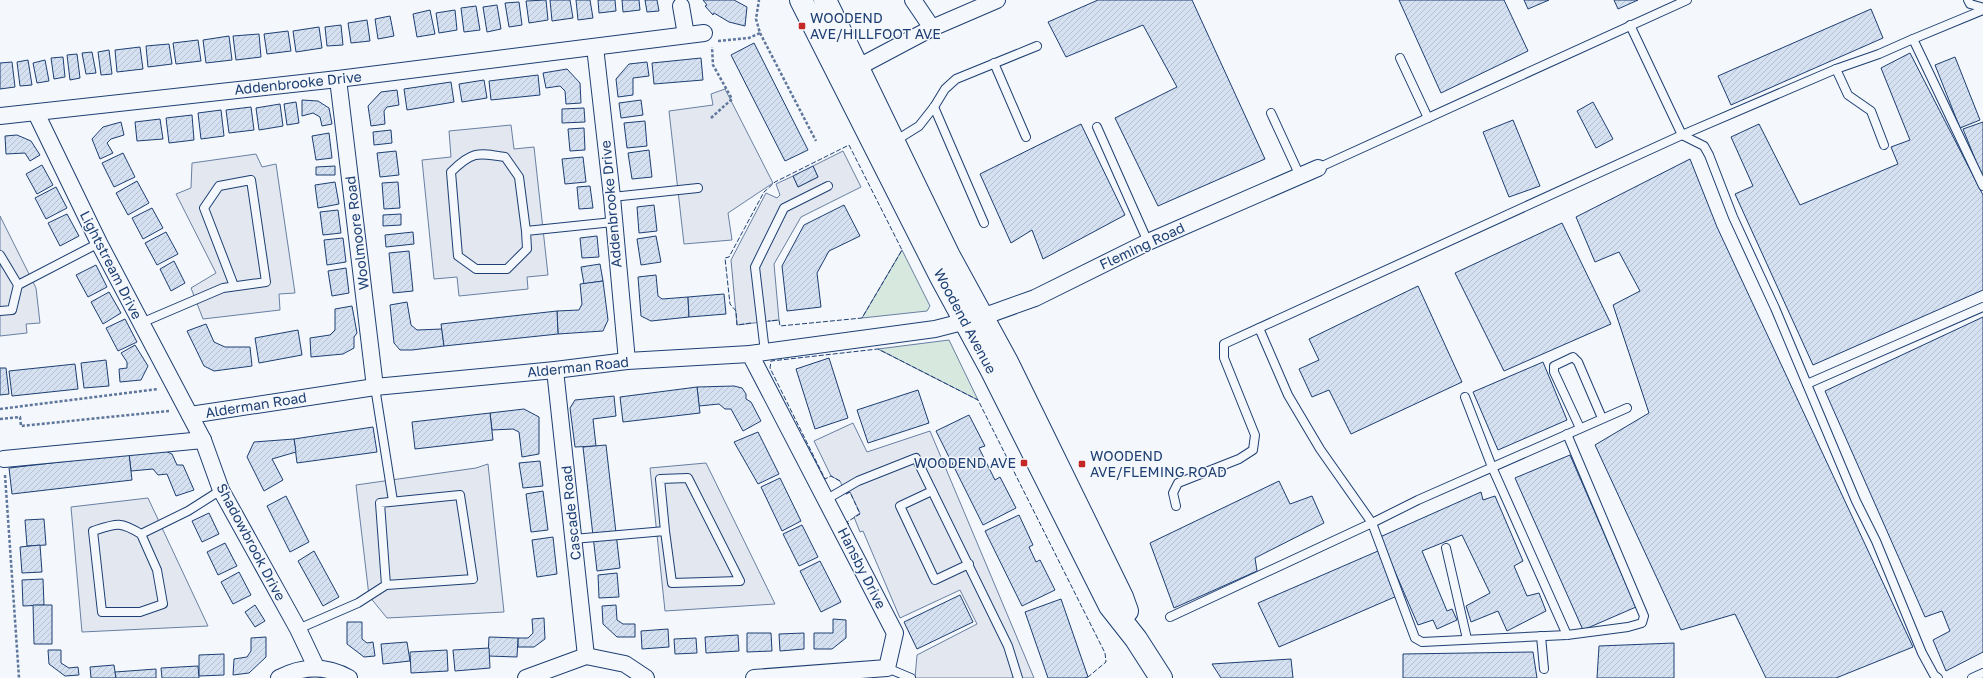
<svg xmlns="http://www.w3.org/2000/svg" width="1983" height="678" font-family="'Golos Text',sans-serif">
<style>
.green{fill:#d7e8df;stroke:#687fa3}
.parking{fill:#e3e8f0;stroke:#687fa3}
.building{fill:url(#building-hatch);stroke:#1d3f73}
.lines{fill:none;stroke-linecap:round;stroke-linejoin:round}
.lane-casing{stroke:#1d3f73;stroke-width:10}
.street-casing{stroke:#1d3f73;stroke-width:18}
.secondary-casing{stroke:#1d3f73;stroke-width:24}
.path{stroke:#5e769c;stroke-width:2.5;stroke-dasharray:3 2;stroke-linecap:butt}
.lane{stroke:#f4f7fb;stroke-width:8}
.street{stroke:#f4f7fb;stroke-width:16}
.secondary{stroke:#f4f7fb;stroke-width:22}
.fence{stroke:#1d3f73;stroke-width:1;stroke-dasharray:5 2;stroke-linecap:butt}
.poi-dot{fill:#c62828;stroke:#f4f7fb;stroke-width:1.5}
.labels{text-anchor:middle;stroke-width:3;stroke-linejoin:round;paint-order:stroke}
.poi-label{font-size:14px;fill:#1d3f73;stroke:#f4f7fb;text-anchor:start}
.street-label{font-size:14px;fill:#1d3f73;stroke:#f4f7fb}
</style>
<defs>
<pattern id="building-hatch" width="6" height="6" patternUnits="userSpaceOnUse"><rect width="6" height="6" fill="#d5e0f0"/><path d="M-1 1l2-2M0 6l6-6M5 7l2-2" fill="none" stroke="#b6c1d1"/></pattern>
</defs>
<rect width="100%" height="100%" fill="#f4f7fb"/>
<g class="green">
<path d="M902,250L930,306L927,311L862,318Z"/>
<path d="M949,340L978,400L878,349Z"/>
</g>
<g class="parking">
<path d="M725,89L773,183L728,213L732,240L684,244L669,111L713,105L711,94Z"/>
<path d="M511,125L514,149L534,147L548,275L527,277L528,289L459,296L457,277L434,279L422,160L451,157L449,131Z"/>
<path d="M843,151L861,187L801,217L774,264L779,320L737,325L731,260L766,193L777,198L780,195L776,184L793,176L798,187L818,177L813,166Z"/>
<path d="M256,154L262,167L276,164L295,293L279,294L280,310L203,319L191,288L216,273L176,194L191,188L192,163Z"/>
<path d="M0,216L36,288L40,323L26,324L27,333L0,336Z"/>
<path d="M853,423L867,452L930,431L1034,678H915L917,655L977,624L960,590L900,618L863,531L860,532L854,517L860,513L850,492L846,494L840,481L831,476L814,441Z"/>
<path d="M706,463L775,604L665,611L650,468Z"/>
<path d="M488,464L504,612L387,618L369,596L356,485L476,468Z"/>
<path d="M148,498L208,626L82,632L71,507Z"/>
</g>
<g class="building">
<path d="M546,0L548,20L529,23L526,1Z"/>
<path d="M550,0H570L573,18L552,21Z"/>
<path d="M576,0H590L593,18L578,20Z"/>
<path d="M598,0H615L616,11L599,13Z"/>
<path d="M622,0H639L640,10L623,12Z"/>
<path d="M645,0H657L659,11L647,12Z"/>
<path d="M703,0H734L747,7L745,26L729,22L714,13L713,15L705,6L707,5Z"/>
<path d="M1098,0H1192L1265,159L1158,206L1115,118L1177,87L1143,25L1066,57L1048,22Z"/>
<path d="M1399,0H1504L1528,51L1441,93Z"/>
<path d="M1524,0H1549L1528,9Z"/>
<path d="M1614,0H1638L1618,9Z"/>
<path d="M519,2L522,25L509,27L505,3Z"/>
<path d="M497,5L501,29L487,32L483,7Z"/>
<path d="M476,6L480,30L464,32L461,8Z"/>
<path d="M1871,9L1883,38L1731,105L1718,76Z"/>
<path d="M430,10L435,34L417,37L413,14Z"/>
<path d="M455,10L457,30L439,33L436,13Z"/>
<path d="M390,16L394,36L378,39L375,19Z"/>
<path d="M367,20L370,41L351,43L348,23Z"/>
<path d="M341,25L343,45L327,46L325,27Z"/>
<path d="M319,27L322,48L296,52L293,31Z"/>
<path d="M288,31L291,51L267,54L264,34Z"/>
<path d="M259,34L261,57L236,60L233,36Z"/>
<path d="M229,36L232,60L206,63L203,40Z"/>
<path d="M198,40L201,61L176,64L173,43Z"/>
<path d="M754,43L808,150L785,161L731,55Z"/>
<path d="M169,44L172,64L148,67L146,46Z"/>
<path d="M140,47L143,69L117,72L115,50Z"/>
<path d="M109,50L112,74L101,75L98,52Z"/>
<path d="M92,52L96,73L86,74L82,53Z"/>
<path d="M1910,53L1983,195V290L1813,365L1735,194L1753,186L1731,137L1759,124L1800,205L1898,164L1891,147L1910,140L1881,68Z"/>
<path d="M77,54L80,78L70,80L67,55Z"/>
<path d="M63,57L65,77L54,79L51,58Z"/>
<path d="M1955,57L1980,120L1960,128L1935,65Z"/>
<path d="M701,58L703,80L654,84L652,63Z"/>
<path d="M28,60L32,85L20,86L17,62Z"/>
<path d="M45,60L49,81L37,83L33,63Z"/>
<path d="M12,62L15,87L0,89V63Z"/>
<path d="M647,62L649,76L633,78V95L618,97L616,79L629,64Z"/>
<path d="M567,69L580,83L581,103L566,104L565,91L560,86L546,88L543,73Z"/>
<path d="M538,75L540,95L491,100L489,81Z"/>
<path d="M484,80L487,98L462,102L459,84Z"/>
<path d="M451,82L454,102L407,110L404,89Z"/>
<path d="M397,90L399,105L387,107L384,111L385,124L371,126L368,106L381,92Z"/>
<path d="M302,100L318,101L329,108L332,124L322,126L320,117L313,113L302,116Z"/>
<path d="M641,100L643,115L621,118L619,103Z"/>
<path d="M296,102L299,123L287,125L284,104Z"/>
<path d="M1593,102L1613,139L1596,148L1577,111Z"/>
<path d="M280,104L283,126L259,130L256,108Z"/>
<path d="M251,107L254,130L229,133L226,110Z"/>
<path d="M584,108L585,122L562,123V109Z"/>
<path d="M221,110L224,136L201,139L198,113Z"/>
<path d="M192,115L194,140L169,143L166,118Z"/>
<path d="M160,119L163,139L137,141L135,122Z"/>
<path d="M1513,120L1540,186L1509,197L1483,132Z"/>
<path d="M645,121L647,146L627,148L624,123Z"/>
<path d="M121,122L124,135L111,139L107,143L113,153L100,159L92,139L103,127Z"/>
<path d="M1983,122V179L1963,129Z"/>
<path d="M1081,124L1125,215L1043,259L1032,230L1011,243L980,174Z"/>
<path d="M584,128L585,150L570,151L568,129Z"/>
<path d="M391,130L392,143L374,145L373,132Z"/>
<path d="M329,133L332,158L316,160L312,136Z"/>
<path d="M17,135L31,141L40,155L30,161L25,153L6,154L5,136Z"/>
<path d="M649,150L652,177L632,179L628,153Z"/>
<path d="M396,151L399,175L380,177L377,153Z"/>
<path d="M123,153L135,177L114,187L102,163Z"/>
<path d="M583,157L586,182L565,184L562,159Z"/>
<path d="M1690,159L1717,227L1913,647L1836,678H1766L1735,614L1681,630L1595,445L1649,413L1613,305L1640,291L1619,252L1595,262L1576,217Z"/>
<path d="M42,165L53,185L37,194L26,174Z"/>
<path d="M335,166V175H316V167Z"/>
<path d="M813,166L818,177L798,187L793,176Z"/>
<path d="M137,181L149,203L128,215L116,193Z"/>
<path d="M335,182L339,204L318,208L315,185Z"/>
<path d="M398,182L400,208L384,209L382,183Z"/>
<path d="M590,186L593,208L579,209L577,187Z"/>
<path d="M56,187L67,208L46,219L35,198Z"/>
<path d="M654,205L657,231L639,233L637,207Z"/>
<path d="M844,205L860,236L829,251L817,273L821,307L787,311L782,266L804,225Z"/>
<path d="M152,208L163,228L143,239L132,218Z"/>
<path d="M338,210L341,233L323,235L320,212Z"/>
<path d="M67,214L79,236L60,246L48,223Z"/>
<path d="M401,214V225L383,226V215Z"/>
<path d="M1562,223L1611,324L1504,371L1455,273Z"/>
<path d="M166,232L178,254L157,265L145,243Z"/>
<path d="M413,232L414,244L386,247L385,235Z"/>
<path d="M597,236L599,257L582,258L580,238Z"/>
<path d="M656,236L661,262L641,265L637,239Z"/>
<path d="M343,238L346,262L327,265L324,240Z"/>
<path d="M409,251L413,291L393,293L389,253Z"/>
<path d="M174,261L185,283L171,291L160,269Z"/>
<path d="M600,264L603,281L584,284L581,267Z"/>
<path d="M96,265L107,287L88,297L76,275Z"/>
<path d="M346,268L349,293L332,296L328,271Z"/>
<path d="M656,275L658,296L662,299L688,297L689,317L651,321L641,316L638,277Z"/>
<path d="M603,281L608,320L603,331L558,334L557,311L579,310L582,304L580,284Z"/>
<path d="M1418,286L1462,382L1351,434L1329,390L1312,397L1299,369L1319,360L1309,339Z"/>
<path d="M109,292L121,313L103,324L91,302Z"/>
<path d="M724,294L726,314L689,317L688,297Z"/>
<path d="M407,302L411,325L417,330L442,329L444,346L412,350H400L394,343L390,305Z"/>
<path d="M352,306L357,333L354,337V348L343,354L311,357L310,338L330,335L335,330V309Z"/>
<path d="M557,311L558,334L444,346L441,324Z"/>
<path d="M1983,317V652L1946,671L1933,640L1950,631L1942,611L1925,617L1825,391Z"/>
<path d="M125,319L137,342L118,351L106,328Z"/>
<path d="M206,324L214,342L225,347H250L252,366L214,371L204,366L187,331Z"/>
<path d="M298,330L302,355L259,363L255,338Z"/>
<path d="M135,345L148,366L141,380L120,382L119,369L127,368V362L121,353Z"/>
<path d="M829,358L848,418L815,429L796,369Z"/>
<path d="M106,360L109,386L84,388L81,363Z"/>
<path d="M1543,362L1567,420L1498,450L1473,392Z"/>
<path d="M75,364L78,389L12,396L9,371Z"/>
<path d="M0,368H6L9,394L0,395Z"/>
<path d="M734,386L742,388L746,394V399L751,402L761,421L743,431L731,409H725L719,404L699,406L697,387Z"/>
<path d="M697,387L700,413L623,422L620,397Z"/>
<path d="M918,390L929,423L868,443L857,410Z"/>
<path d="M614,396L616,416L593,419L596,446L575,447L570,408L575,400Z"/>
<path d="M524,409L539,417V454L522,457L519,432L513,429L492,430L490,413Z"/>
<path d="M490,413L493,440L415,449L412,422Z"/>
<path d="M969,415L985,446L979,448L995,480L1000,477L1016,508L983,525L936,431Z"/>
<path d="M373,427L377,452L297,463L294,439Z"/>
<path d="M758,432L779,474L758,484L734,442Z"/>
<path d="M294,439L296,452L272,459L283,480L264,491L247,457L254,442Z"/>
<path d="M606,445L620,568L597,571L583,447Z"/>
<path d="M165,451L172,454L177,465H183L194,490L176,496L167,474L158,475L153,469L131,471L129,454Z"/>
<path d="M129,454L132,480L12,494L9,468Z"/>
<path d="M1570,455L1636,607L1583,630L1515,478Z"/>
<path d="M540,461L543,486L523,488L519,463Z"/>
<path d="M780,478L801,521L782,531L761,487Z"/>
<path d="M1279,481L1290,504L1312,496L1324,523L1255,558L1257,571L1174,608L1150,543Z"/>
<path d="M543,491L548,530L531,532L526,494Z"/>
<path d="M1481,492L1483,500L1495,496L1523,561L1514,566L1527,596L1539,593L1546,611L1507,631L1498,611L1471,622L1466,606L1490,593L1462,535L1422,551L1447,611L1452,609L1457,620L1437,629L1433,620L1418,625L1380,537Z"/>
<path d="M286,496L309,542L290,552L267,506Z"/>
<path d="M209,513L219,534L202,542L192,521Z"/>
<path d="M1019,515L1033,545L1029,547L1036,562L1040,560L1055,590L1022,606L985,531Z"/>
<path d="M44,519L46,545L27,546L25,520Z"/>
<path d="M802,525L818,557L799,566L783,534Z"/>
<path d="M553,537L557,574L537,577L532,540Z"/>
<path d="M225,543L237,566L218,575L207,552Z"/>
<path d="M40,545L42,572L22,573L20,547Z"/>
<path d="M314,551L339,597L323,606L298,561Z"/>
<path d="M1378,551L1397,596L1279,647L1258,603Z"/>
<path d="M820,561L841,602L821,612L800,571Z"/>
<path d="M239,572L251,595L233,604L221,582Z"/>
<path d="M617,573L619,597L599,598L598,575Z"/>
<path d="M43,579L44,605L23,606L22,580Z"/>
<path d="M960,595L973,622L917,649L904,622Z"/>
<path d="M1061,599L1088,677L1084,678H1048L1025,612Z"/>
<path d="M33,605H52V644H34Z"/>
<path d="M255,605L265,621L255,627L245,612Z"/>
<path d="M616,605L617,620L623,624H635V637H617L603,624L602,606Z"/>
<path d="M544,618L545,639L534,647H518V638H528L533,633L532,619Z"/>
<path d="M833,619L846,620V638L832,649H814V633H833Z"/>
<path d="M347,622H362V639L367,643L373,642L375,656L364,657L347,644Z"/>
<path d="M668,629L669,647L642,649L641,631Z"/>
<path d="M747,633H771L772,651L747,652Z"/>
<path d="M804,633V649L780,651L779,634Z"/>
<path d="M738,635L739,651L706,653L705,637Z"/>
<path d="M266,637V657L249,673L233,675L234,659L247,657L251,651V638Z"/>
<path d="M489,637L518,638L517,657L488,656Z"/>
<path d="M696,638L697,653L675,654L674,639Z"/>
<path d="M407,642L410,661L383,664L381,644Z"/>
<path d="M1674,643V678H1597L1599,646Z"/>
<path d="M489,648L490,668L455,671L453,650Z"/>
<path d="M48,650H61V663L69,668L78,667L79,675L65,676L49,664Z"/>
<path d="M447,650L448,671L411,673L410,652Z"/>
<path d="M1533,652L1537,678H1403V654Z"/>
<path d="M224,654V675L199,676V655Z"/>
<path d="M1291,659L1293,678H1221L1212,664Z"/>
<path d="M114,665L116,678H91L90,667Z"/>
<path d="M198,666L199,678H162L161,668Z"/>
<path d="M156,669V678H116L115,672Z"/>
</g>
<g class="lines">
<defs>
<g id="lane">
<path d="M1968,0L1970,4L1981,7"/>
<path d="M1983,10L1913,39L1983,186"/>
<path d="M1630,25L1682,135L1704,146L1709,155L1733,217L1775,308L1856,501L1876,541L1922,653L1934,675L1938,678"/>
<path d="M1400,58L1428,118"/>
<path d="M994,63L1026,137"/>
<path d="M1836,69L1848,95L1871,111L1884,145"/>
<path d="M934,107L984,223"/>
<path d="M1271,113L1300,176"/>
<path d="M1097,127L1148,242"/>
<path d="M895,141L919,126L934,107L945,89L956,79L1037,46"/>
<path d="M1318,168L1687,0"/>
<path d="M612,197L698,188"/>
<path d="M526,231L519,177L505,157C477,152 471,152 451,172L458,256L476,269H507L527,249L526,231L613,222"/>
<path d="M0,255L18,285L12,310L0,311"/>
<path d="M18,285L99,243"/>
<path d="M141,323L223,288L266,282L251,180L219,186L204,208L234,286"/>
<path d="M1259,328L1288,395L1320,449L1372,523L1418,500L1627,408"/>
<path d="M765,352L755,267L784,208L828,186"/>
<path d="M1807,384L1983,307"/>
<path d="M375,387L393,501"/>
<path d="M1465,397L1492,467L1567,635"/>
<path d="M1580,428L1554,372V366L1573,357L1578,362L1602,418"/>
<path d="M932,491L900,506L935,580L969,564"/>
<path d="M827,499L858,481L916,458L1008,646L1018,678"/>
<path d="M1176,506L1173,493L1178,483L1239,459L1253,450L1255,435L1224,358V344L1682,135L1836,69L1879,54L1913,39"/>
<path d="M141,534C120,521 117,523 93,531L102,612H140L163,604L157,570L141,534L188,511L221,490"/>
<path d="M573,539L665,531L672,583L740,581L688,478L660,479L665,531"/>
<path d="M1446,548L1467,639"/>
<path d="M1170,617L1372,523L1415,638L1422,642L1567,635L1628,627L1642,623L1644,616L1567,434"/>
<path d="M298,629L358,603L386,585L473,579L460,495L380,503L386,585"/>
<path d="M1541,636L1544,669"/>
<path d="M887,668L911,678"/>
<path d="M1972,678L1983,673"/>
</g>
<g id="street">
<path d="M913,0L932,28"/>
<path d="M681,6L686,35"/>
<path d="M595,47L612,197L627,361"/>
<path d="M849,72L932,28L997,0"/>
<path d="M338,79L375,387"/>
<path d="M36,113L99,243L203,440L221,490L298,629L316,667"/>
<path d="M0,116L338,79L704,33"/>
<path d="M750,354L895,633L887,668L754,678"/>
<path d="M555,370L586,656"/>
<path d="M190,415L375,387L555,370L627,361L750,354L935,329L982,317L1035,298L1148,242L1318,168"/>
<path d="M4,459L203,440"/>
<path d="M279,678C302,666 326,665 349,678"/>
<path d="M526,678L586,656L625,664L646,678"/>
</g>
<g id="secondary">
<path d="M801,0L941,277L992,371L1110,606L1136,639L1161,678"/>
<path d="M825,0L949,256L1007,362L1122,597L1127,611"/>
</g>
</defs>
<use href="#lane" class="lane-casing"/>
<use href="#street" class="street-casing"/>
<use href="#secondary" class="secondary-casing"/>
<g class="path">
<path d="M760,33L816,141"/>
<path d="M718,41L749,38L760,33L756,19L759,0"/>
<path d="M711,118L732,99L713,65L712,47"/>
<path d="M0,409L158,389"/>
<path d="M0,419L20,417L21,426L169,411"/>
<path d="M5,475L19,678"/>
</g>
<use href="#lane" class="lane"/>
<use href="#street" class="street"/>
<use href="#secondary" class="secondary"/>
<g class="fence">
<path d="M751,323L737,325L736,311L730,304L725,258L729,257L764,192L775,182L849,145L902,250L862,318L780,326L779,320L768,321"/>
<path d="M840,481L831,476L825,479L770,368L771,361L878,349L978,400L1105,653L1106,662L1088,677"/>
<path d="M846,494L850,492L860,514L847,522L849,524"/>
</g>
</g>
<g class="poi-dot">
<rect x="798" y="22" width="8" height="8" rx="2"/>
<rect x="1020" y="459" width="8" height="8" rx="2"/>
<rect x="1078" y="460" width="8" height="8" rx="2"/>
</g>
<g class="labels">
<g class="poi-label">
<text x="810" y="23">WOODEND<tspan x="810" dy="16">AVE/HILLFOOT AVE</tspan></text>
<text x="1090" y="461">WOODEND<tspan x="1090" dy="16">AVE/FLEMING ROAD</tspan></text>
<text x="1016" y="468" text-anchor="end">WOODEND AVE</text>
</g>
<g class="street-label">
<text transform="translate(298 83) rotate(-6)" y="5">Addenbrooke Drive</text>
<text transform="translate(611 204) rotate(-95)" y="5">Addenbrooke Drive</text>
<text transform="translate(357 233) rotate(-97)" y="5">Woolmoore Road</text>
<text transform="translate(1142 246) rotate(-25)" y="5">Fleming Road</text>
<text transform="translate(111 265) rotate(63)" y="5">Lightstream Drive</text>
<text transform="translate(965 321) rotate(62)" y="5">Woodend Avenue</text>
<text transform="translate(578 367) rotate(-6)" y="5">Alderman Road</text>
<text transform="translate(256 405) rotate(-9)" y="5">Alderman Road</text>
<text transform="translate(571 513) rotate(-96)" y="5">Cascade Road</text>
<text transform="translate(251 542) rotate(62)" y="5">Shadowbrook Drive</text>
<text transform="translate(862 568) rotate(63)" y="5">Hansby Drive</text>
</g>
</g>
</svg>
